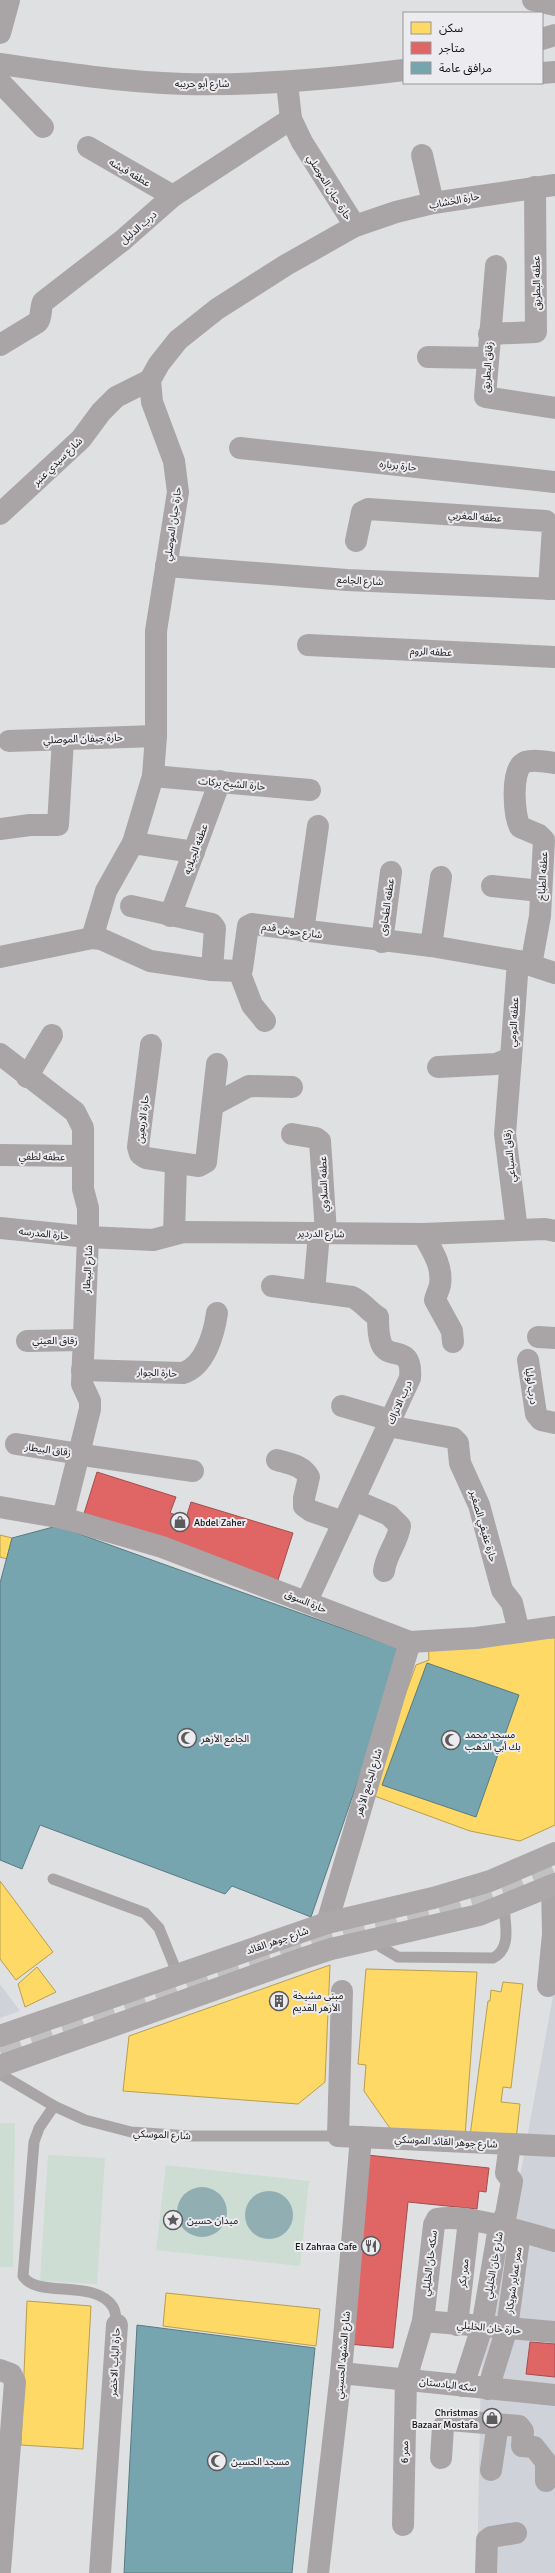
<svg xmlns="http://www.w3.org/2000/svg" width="555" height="2573" font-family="Signika,'Noto Sans Arabic',sans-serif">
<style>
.built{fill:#d0d2d9}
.green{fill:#cdddd4}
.water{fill:#91aeb3}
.homes{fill:#ffd966;stroke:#b89e4e}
.shops{fill:#e06666;stroke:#a34d4e}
.public{fill:#76a5af;stroke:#597a81}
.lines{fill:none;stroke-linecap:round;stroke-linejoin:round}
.primary-tunnel{stroke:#c1c1c3;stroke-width:22;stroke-dasharray:22 11;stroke-linecap:butt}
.lane{stroke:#a9a5a6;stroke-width:11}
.street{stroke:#a9a5a6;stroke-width:22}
.primary{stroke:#aca8a9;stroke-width:22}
.labels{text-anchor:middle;stroke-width:4;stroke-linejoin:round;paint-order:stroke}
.street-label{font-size:10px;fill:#141415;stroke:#ececf0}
.poi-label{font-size:10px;fill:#141415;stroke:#ececf0;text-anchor:start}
</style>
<rect width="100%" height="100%" fill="#dfe0e2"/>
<g class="built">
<path d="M0,1984L20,2011L0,2018Z"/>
<path d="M555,1985V2573H477L481,2370L521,2171Z"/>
</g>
<g class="green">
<path d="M0,2123H15L13,2267H0Z"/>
<path d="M48,2155L105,2158L97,2284L40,2281Z"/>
<path d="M166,2165L309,2181L300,2266L156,2250Z"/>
</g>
<g class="water">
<circle cx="202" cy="2212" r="25"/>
<circle cx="269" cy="2215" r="24"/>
</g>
<g class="homes">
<path d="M0,1535L12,1538L7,1559L0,1557Z"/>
<path d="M555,1638V1825L520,1841L470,1831L369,1794L416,1665L429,1660L428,1641Z"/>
<circle cx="304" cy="1708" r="7"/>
<circle cx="281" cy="1768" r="5.5"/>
<circle cx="309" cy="1823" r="5.5"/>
<path d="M0,1881L53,1952L16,1980L0,1959Z"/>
<path d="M330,1965L325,2082L298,2104L123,2091L129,2036Z"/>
<path d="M37,1967L56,1992L25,2007L18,1984Z"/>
<path d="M366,1969L477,1972L465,2136L392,2131L364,2091L366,2065L358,2064Z"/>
<path d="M503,1982L523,1984L511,2088L503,2087L501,2102L520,2104L516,2140L470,2136L488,2001H490L491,1990L501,1992Z"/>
<path d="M166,2293L320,2309L316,2346L163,2326Z"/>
<path d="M27,2301L91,2306L83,2449L21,2445Z"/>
</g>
<g class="shops">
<path d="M97,1472L176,1497L170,1513L186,1518L191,1502L293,1533L278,1580L82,1520Z"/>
<path d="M367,2155L489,2168L486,2192L479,2191L477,2209L408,2202L393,2348L348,2344Z"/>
<path d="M530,2342L555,2344V2377L526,2374Z"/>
</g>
<g class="public">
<path d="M57,1526L403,1650L311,1917L232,1886L225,1894L40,1825L22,1869L0,1860V1583L12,1538Z"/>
<path d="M427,1663L519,1695L476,1817L382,1785Z"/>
<path d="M137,2325L315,2348L292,2573H124Z"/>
</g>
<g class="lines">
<path class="primary-tunnel" d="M0,2051L292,1947C340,1931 389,1925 438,1912C478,1901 517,1887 555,1869"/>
<g class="lane">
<path d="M53,1879L145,1913L159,1928L178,1975"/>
<path d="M375,1939L381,1947L398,1957L493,1958C512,1949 505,1924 504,1906"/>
<path d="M0,2074L54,2106L85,2120L131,2132L190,2136H338"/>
<path d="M54,2106L39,2128L34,2142L23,2276C37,2299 95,2278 113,2307C116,2312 116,2320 117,2325"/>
</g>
<g class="street">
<path d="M533,0L555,5"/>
<path d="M0,33L9,0"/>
<path d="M542,39L555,35"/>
<path d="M0,64C61,73 122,82 184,84C257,86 331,79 404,70"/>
<path d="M542,73L555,72"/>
<path d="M0,82L43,127"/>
<path d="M287,83L291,119L302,142L355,226"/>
<path d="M88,147L173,196"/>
<path d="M422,155L433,203"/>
<path d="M496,266L485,397L555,408"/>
<path d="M489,334L536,332L535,187"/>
<path d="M0,345L38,322C42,316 40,309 43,302L123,240L173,196L291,119"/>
<path d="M428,357L487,358"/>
<path d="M240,448L555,482"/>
<path d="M0,514L81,439L101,412L116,397L150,380"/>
<path d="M356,541L362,512L368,509L546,521L553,527L549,589"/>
<path d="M166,566L347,580L555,589"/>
<path d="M308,645L555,657"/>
<path d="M9,741L156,736"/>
<path d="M153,776L310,790"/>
<path d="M0,829L30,825H58L63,739"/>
<path d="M133,843L194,852"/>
<path d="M492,886L541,891"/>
<path d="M131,906L212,924L215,928L212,970"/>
<path d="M170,916L220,781"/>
<path d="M303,931L318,826"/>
<path d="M92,938L106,891L133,843L153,776L156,736V631L178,492L174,461L152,402L150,380L159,364L178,340L217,309L286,265L355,226L396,212L433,203L555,185"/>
<path d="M382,942L391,872"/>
<path d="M431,946L441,877"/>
<path d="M0,957L92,938L101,939L150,961L212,970L239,971L242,969L248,926L252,924L431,946L518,961L555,973"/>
<path d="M531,965L540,916L544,840L539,835L520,827C514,816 511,774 522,764C528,758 547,762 555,763"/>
<path d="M239,971L252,1005L265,1021"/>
<path d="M151,1045L138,1147L140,1154L146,1158L199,1166L206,1162L217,1064"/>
<path d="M0,1054L75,1112L83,1128V1189L88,1208V1237L82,1384L90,1401V1409L63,1518"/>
<path d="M511,1058L505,1134L517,1230"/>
<path d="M438,1067L496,1064L511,1058L518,961"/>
<path d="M27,1077L52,1035"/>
<path d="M213,1105L249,1086L292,1087"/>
<path d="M292,1134L316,1138L320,1141L326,1233"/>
<path d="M0,1155L83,1156"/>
<path d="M0,1228L88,1237L153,1240L183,1232L423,1234L545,1229L555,1231"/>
<path d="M174,1234L176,1164"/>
<path d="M423,1234C432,1250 443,1266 440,1285C439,1290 436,1295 435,1300L452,1331L453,1342"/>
<path d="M272,1286L352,1297C362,1301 368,1311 378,1317C378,1325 378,1335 381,1343C388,1362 413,1342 410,1378L307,1601"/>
<path d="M314,1292L319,1233"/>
<path d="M538,1337L555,1338"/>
<path d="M27,1341L83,1340"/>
<path d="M528,1360L536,1414L541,1420L555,1423"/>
<path d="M82,1370L183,1373C205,1366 214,1334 217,1313"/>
<path d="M342,1406L390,1420"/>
<path d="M388,1426L453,1438L458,1443L460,1463L479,1505L502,1590L512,1603L519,1632"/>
<path d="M16,1444L80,1454"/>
<path d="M90,1456L193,1471"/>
<path d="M277,1460C290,1464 302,1465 309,1477L304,1498V1506L311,1511L343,1522"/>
<path d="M354,1500L389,1515L400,1526C398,1542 386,1554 384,1571"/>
<path d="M0,1507L63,1518L162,1547L410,1642L476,1638L555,1627"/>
<path d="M327,1923L410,1642"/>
<path d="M548,1986L553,1934L552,1886"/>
<path d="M342,1991L338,2136L555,2146"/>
<path d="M423,2321L555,2332"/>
<path d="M457,2325L469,2220"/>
<path d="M0,2370L11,2374L15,2382L0,2570"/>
<path d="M341,2373L555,2395"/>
<path d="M463,2386L482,2327L499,2227L506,2214L512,2181L506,2173L510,2144"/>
<path d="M488,2389L507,2328L520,2232"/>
<path d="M441,2458L443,2427L450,2420L519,2426L523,2431L522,2446L534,2447L546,2462V2481"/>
<path d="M491,2470L498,2424"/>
<path d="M403,2525L406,2379L423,2321L434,2225L437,2219C466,2213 525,2233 555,2241"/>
<path d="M100,2573L117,2325"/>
<path d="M318,2573L341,2373L361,2137"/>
<path d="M486,2573L487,2540L491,2537L516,2533"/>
</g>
<g class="primary">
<path d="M0,2036L327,1923L433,1898L490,1881L555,1853"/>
<path d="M0,2066L298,1960L331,1949L479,1915L555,1884"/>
</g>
</g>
<defs>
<symbol id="shop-ring" viewBox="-11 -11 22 22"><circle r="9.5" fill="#ececf0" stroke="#5b5b5d" stroke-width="1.5"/><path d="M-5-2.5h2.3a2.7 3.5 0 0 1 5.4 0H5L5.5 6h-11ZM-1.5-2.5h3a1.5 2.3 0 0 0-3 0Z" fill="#5b5b5d"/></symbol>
<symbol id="mosque-ring" viewBox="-11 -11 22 22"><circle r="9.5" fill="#ececf0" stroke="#5b5b5d" stroke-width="1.5"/><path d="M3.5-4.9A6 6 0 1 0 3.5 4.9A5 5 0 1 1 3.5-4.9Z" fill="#5b5b5d"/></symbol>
<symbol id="building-ring" viewBox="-11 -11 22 22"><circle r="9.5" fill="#ececf0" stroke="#5b5b5d" stroke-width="1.5"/><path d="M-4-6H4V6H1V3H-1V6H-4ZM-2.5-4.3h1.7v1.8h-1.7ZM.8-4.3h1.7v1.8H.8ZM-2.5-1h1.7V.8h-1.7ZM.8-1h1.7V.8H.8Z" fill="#5b5b5d"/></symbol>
<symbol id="sight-ring" viewBox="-11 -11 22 22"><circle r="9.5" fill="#ececf0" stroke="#5b5b5d" stroke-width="1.5"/><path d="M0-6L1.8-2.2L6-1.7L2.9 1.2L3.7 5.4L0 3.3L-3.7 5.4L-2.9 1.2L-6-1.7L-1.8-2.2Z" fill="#5b5b5d"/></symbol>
<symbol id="restaurant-ring" viewBox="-11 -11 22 22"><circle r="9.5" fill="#ececf0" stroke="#5b5b5d" stroke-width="1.5"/><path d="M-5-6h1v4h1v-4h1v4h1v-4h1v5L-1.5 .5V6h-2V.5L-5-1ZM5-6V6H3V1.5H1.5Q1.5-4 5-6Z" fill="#5b5b5d"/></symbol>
</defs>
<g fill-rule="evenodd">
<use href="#shop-ring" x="169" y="1511" width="22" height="22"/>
<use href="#mosque-ring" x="176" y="1727" width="22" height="22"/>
<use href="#mosque-ring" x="440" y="1729" width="22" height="22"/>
<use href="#building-ring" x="268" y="1990" width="22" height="22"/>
<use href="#sight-ring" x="162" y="2209" width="22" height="22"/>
<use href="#restaurant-ring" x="360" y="2235" width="22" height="22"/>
<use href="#shop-ring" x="481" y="2407" width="22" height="22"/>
<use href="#mosque-ring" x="206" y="2450" width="22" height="22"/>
</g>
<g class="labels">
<g class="street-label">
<text x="202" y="87">شارع أبو حريبه</text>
<text transform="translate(130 172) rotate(30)" y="4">عطفه فيشه</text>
<text transform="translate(330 187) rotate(58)" y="4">حارة حيان الموصلي</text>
<text transform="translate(454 200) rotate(-11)" y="4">حارة الخشاب</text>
<text transform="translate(138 227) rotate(-41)" y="4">درب الدليل</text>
<text transform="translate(536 283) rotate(-91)" y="4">عطفه البطريق</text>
<text transform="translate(487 367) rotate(-86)" y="4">زقاق البطريق</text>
<text transform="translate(57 461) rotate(-44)" y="4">شارع سيدي عنبر</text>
<text transform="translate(398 465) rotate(6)" y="4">حارة برباره</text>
<text transform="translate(475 516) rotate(4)" y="4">عطفه المغربي</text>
<text transform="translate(172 524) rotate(-82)" y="4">حارة حيان الموصلي</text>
<text transform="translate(360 580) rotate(3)" y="4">شارع الجامع</text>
<text transform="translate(431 651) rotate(3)" y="4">عطفه الروم</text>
<text transform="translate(83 738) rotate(-2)" y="4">حارة جيفان الموصلي</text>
<text transform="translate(232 783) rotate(5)" y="4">حارة الشيخ بركات</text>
<text transform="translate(195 849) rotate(-70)" y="4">عطفه الجبلايه</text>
<text transform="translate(542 876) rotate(-87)" y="4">عطفه الطباخ</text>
<text transform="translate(386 907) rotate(-82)" y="4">عطفه الطحاوى</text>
<text transform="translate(292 930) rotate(8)" y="4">شارع حوش قدم</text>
<text transform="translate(513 1022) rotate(-87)" y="4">عطفه التومي</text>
<text transform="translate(142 1119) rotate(-83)" y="4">حارة الاربعين</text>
<text transform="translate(42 1156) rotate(1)" y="4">عطفه لطفي</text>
<text transform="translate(509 1156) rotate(-96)" y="4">زقاق السباعي</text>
<text transform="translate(323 1184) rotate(-92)" y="4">عطفه السلاوي</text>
<text transform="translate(44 1233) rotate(6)" y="4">حارة المدرسه</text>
<text transform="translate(321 1233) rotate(1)" y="4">شارع الدردير</text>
<text transform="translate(87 1269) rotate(-87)" y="4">شارع البيطار</text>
<text x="55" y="1344">زقاق العيني</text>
<text transform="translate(157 1372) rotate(2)" y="4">حارة الجوار</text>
<text transform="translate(532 1386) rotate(82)" y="4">درب لوليا</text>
<text transform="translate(399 1402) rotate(-66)" y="4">درب الاتراك</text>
<text transform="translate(48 1449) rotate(8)" y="4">زقاق البيطار</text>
<text transform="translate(484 1526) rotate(74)" y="4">حارة عفيفي الصغير</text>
<text transform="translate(306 1601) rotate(22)" y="4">حارة السوق</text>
<text transform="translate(368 1782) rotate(-73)" y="4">شارع الجامع الأزهر</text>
<text transform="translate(277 1940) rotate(-19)" y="4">شارع جوهر القائد</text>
<text transform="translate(162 2134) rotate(3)" y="4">شارع الموسكي</text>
<text transform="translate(446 2141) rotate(3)" y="4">شارع جوهر القائد الموسكي</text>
<text transform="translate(429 2263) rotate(-83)" y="4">سكه خان الخليلي</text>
<text transform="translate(493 2265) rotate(-80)" y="4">شارع خان الخليلي</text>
<text transform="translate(463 2273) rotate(-83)" y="4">ممر بكر</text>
<text transform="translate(513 2280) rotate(-82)" y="4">ممر عماير شويكار</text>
<text transform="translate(489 2327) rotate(5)" y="4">حارة خان الخليلي</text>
<text transform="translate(342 2355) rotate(-85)" y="4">شارع المشهد الحسيني</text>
<text transform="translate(114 2362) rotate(-87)" y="4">حارة الباب الاخضر</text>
<text transform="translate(448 2384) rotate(7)" y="4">سكه البادستان</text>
<text transform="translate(404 2452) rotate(-89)" y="4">ممر 6</text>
</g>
<g class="poi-label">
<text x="194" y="1526">Abdel Zaher</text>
<text x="465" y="1738">مسجد محمد<tspan x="465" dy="12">بك أبي الذهب</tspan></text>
<text x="201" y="1742">الجامع الأزهر</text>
<text x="293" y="1999">مبنى مشيخة<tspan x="293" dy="12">الأزهر القديم</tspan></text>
<text x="187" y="2224">ميدان حسين</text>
<text x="357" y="2250" text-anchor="end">El Zahraa Cafe</text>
<text x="478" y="2416" text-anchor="end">Christmas<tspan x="478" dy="12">Bazaar Mostafa</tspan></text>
<text x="231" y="2465">مسجد الحسين</text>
</g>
</g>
<rect x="403" y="12" width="140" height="72" fill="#ececf0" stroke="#969698"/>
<rect x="411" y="22" width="20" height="12" fill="#ffd966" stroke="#969698"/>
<text x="439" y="32" font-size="12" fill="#141415">سكن</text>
<rect x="411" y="42" width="20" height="12" fill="#e06666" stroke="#969698"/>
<text x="439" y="52" font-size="12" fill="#141415">متاجر</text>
<rect x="411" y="62" width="20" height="12" fill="#76a5af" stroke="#969698"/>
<text x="439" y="72" font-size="12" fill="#141415">مرافق عامة</text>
</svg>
